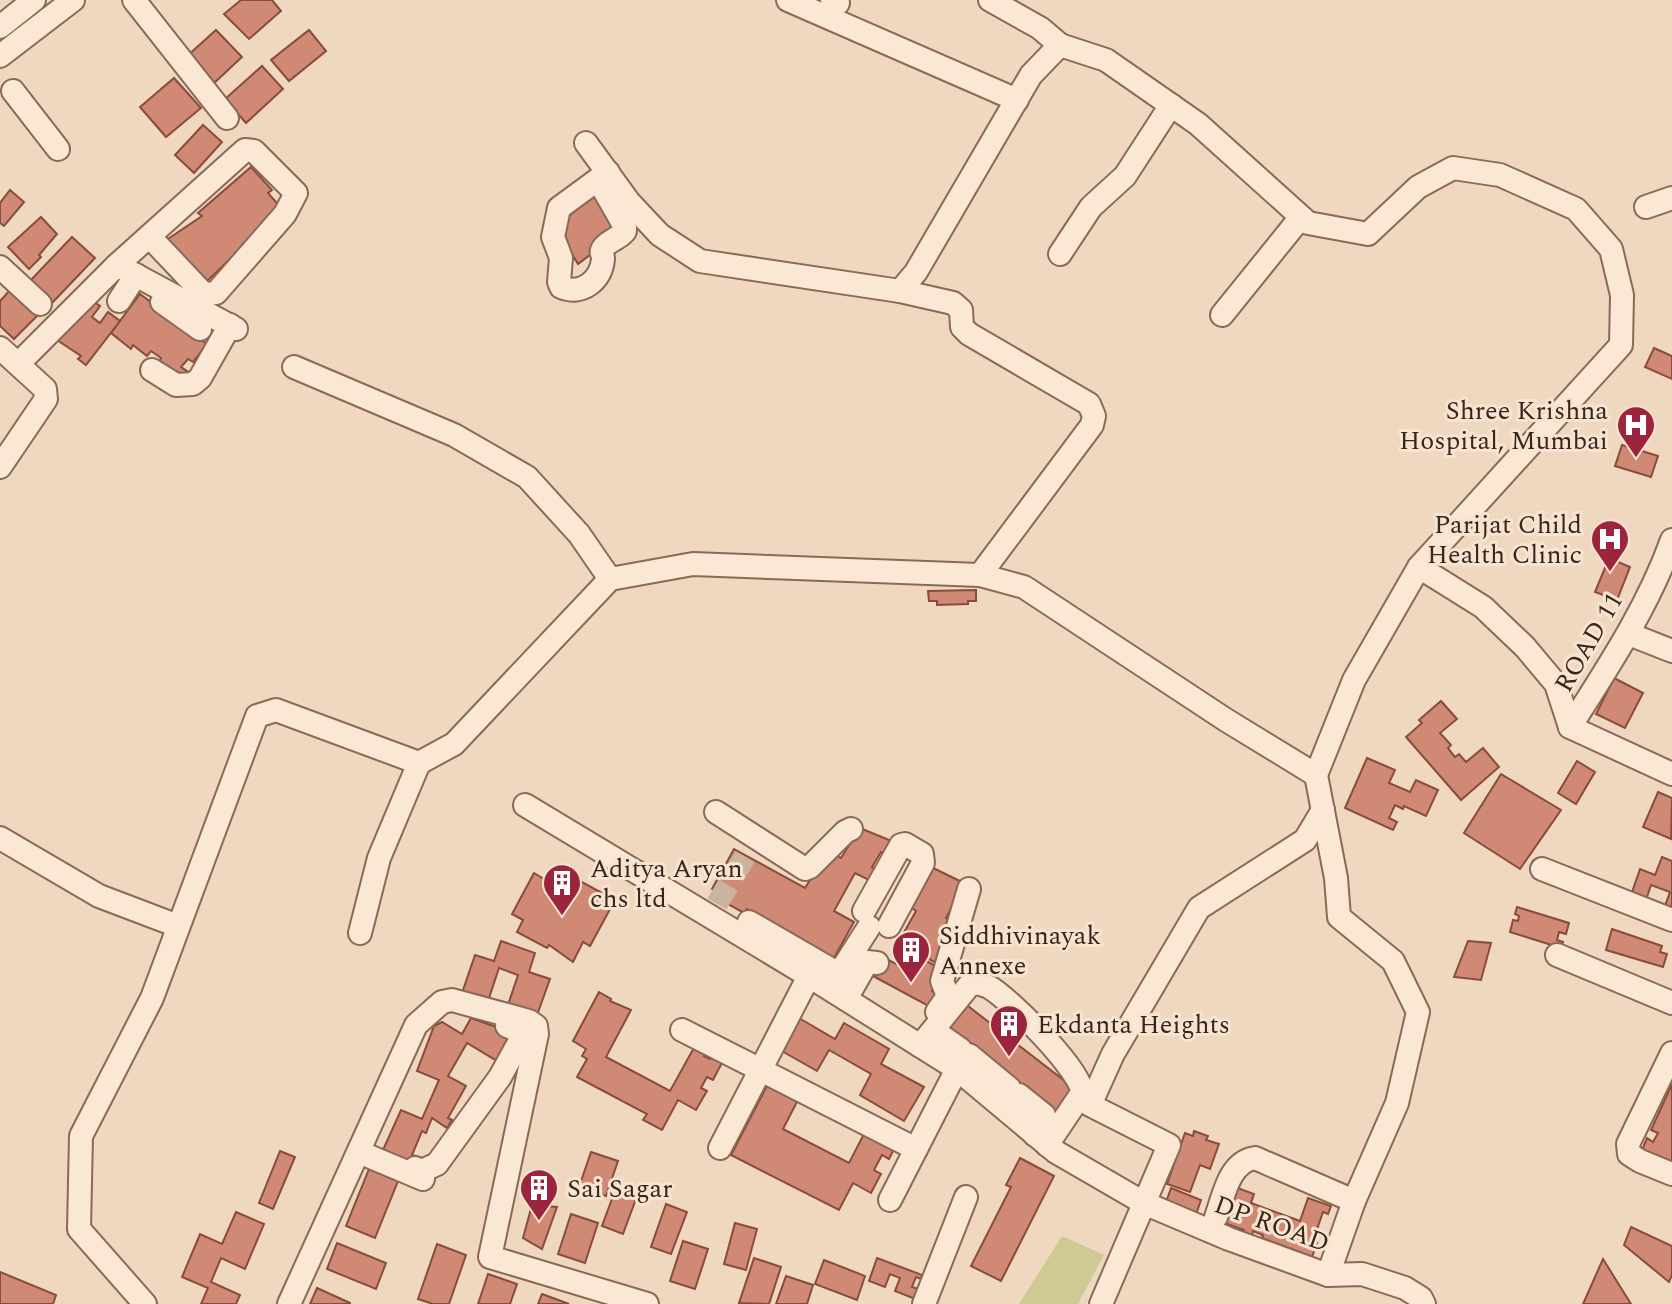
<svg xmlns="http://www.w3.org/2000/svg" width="1672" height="1304" font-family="Spectral,serif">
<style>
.green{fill:#ceca94}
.building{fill:#cf8974;stroke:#894c3c;stroke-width:2}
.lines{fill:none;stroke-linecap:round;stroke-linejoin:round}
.minor-tunnel{stroke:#cbb49f;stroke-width:22;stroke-dasharray:22 11;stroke-linecap:butt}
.minor-casing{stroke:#896957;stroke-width:26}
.minor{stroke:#fae7d4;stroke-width:22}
.labels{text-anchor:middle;stroke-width:6;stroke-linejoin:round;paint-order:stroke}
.poi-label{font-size:26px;fill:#38251c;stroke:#f7e4d0;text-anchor:start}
.street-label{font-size:26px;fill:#38251c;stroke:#f7e4d0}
</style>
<rect width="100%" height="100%" fill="#f0d8c0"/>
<path class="green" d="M1062,1236L1104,1255L1078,1304H1019Z"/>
<g class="building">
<path d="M241,0H272L281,11L249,39L224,14Z"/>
<path d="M216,30L242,57L212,85L186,57Z"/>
<path d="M309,30L326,51L289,81L271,60Z"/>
<path d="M262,66L283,89L246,123L225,99Z"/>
<path d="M174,78L201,108L166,137L140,107Z"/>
<path d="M203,125L222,142L194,173L175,155Z"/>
<path d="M251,167L272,190L268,193L282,209L202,286L165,241L202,216L198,213Z"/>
<path d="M10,190L24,202L4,226L0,223V203Z"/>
<path d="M594,193L622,230L607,235L591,248L594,252L578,264L556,228Z"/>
<path d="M41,217L57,234L39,255L41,257L29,269L8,247Z"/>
<path d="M72,237L95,258L51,304L28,283Z"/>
<path d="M12,288L39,314L14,339L0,326V301Z"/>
<path d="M140,294L207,344L193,362L188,359L181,367L187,371L178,383L159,362L161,358L151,351L147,356L133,345L131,349L111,333Z"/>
<path d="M89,298L100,306L92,317L100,323L108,312L120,321L86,365L78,359L81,356L57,340Z"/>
<path d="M1654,348L1672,356V379L1645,367Z"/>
<path d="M1622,445L1658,456L1651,477L1615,466Z"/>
<path d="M1609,558L1630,567L1617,600L1595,592Z"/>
<path d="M976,590V601H968V604L937,605V601H929L928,591Z"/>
<path d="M1614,678L1643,693L1625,728L1596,714Z"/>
<path d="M1441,701L1457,719L1440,733L1451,745L1448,748L1455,757L1459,754L1466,762L1483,748L1499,767L1461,800L1406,737L1422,723L1419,720Z"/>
<path d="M1367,758L1395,770L1389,783L1410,792L1416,780L1438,790L1426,816L1404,806L1403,809L1395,805L1389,818L1397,822L1393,830L1345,808Z"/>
<path d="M1577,761L1595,772L1576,804L1558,793Z"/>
<path d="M1501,774L1561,810L1520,869L1464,833Z"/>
<path d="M1658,792L1672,798L1671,839L1643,827Z"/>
<path d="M860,828L894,842L887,855L881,852L872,867L876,869L869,880L855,873L834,911L854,922L834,958L820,950L818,954L800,939L747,909L744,913L724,902L727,898L712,889L734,849L805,888L828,851L841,858Z"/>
<path d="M1662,857L1672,861V909L1665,906L1670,892L1651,885L1646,900L1631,895L1640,869L1655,875Z"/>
<path d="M925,864L964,883L946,918L957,924L938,964L898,943L916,911L906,904Z"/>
<path d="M534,873L561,889L569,875L615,900L590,946L583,942L573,962L549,945L547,948L517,932L523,920L512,914Z"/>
<path d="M1517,907L1569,923L1566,934L1559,932L1557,940L1563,942L1561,948L1510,932L1513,920L1518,921L1519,916L1515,914Z"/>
<path d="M1612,929L1662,946L1660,952L1667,954L1663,967L1606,950Z"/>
<path d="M501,941L535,953L529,972L550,979L536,1018L507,1008L518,975L499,968L488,1001L462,993L475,955L494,961Z"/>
<path d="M1468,941L1491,943L1481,980L1454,977Z"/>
<path d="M906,950L943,970L932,991L941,996L934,1009L873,976L883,957L898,965Z"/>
<path d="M599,992L611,999L610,1001L631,1010L606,1057L670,1091L696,1044L708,1050L704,1056L710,1059L713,1053L724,1059L713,1080L707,1077L701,1088L707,1091L696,1110L678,1100L662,1130L643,1120L647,1114L577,1077L587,1059L582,1056L586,1049L573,1041Z"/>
<path d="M959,999L1079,1092L1058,1118L938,1024Z"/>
<path d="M471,1018L516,1034L502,1064L467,1043L448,1076L466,1086L448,1118L452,1120L447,1128L432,1118L426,1133L422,1131L412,1155L416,1156L410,1169L383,1150L401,1110L422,1119L439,1080L417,1071L434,1026L442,1022L462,1034Z"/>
<path d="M799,1018L835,1039L844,1023L889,1049L881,1064L924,1087L904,1121L860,1095L871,1074L829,1050L817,1071L780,1050Z"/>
<path d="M770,1080L800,1096L783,1129L849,1163L866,1130L896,1145L889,1159L882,1155L874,1170L881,1174L871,1193L853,1183L839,1210L731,1155Z"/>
<path d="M1672,1084V1170L1666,1167L1669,1161L1663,1158L1659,1166L1639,1157L1647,1138L1653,1142L1658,1133L1651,1130Z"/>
<path d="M1194,1131L1208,1136L1206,1140L1219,1144L1210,1169L1200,1165L1190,1192L1167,1184L1185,1133L1193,1136Z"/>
<path d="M280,1151L295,1157L273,1209L259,1203Z"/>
<path d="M591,1152L618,1161L606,1196L579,1187Z"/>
<path d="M1020,1158L1054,1176L1001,1281L971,1266L1011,1187L1006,1185Z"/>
<path d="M369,1169L398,1181L375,1238L346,1226Z"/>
<path d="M1235,1187L1254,1194L1251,1203L1300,1221L1308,1198L1331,1206L1328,1214L1323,1212L1313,1241L1317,1243L1312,1257L1262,1238L1263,1235L1253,1231L1252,1236L1243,1232L1244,1230L1222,1222Z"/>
<path d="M616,1188L637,1196L623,1234L602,1226Z"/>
<path d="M1171,1188L1201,1200L1194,1220L1164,1208Z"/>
<path d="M666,1204L687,1212L671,1254L651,1247Z"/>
<path d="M532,1205L557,1207L542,1249L523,1238Z"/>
<path d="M236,1212L264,1224L245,1269L221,1258L211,1282L240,1295L236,1304H201L208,1288L182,1277L200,1234L222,1244Z"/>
<path d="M571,1214L598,1223L585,1263L558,1254Z"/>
<path d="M735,1223L757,1229L746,1270L724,1264Z"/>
<path d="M1631,1227L1672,1246V1275L1669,1282L1624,1245Z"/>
<path d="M683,1241L708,1249L695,1289L670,1281Z"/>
<path d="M337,1243L386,1263L376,1289L327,1269Z"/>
<path d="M437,1244L466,1255L449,1304H433L418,1299Z"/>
<path d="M754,1258L781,1267L769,1304L739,1303Z"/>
<path d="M877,1258L922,1275L921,1279L916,1277L912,1287L918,1289L915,1299L895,1291L900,1278L890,1274L885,1287L869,1281Z"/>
<path d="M1603,1259L1631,1304H1583Z"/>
<path d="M824,1260L865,1276L857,1300L815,1284Z"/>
<path d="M0,1272L56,1295L53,1304H0Z"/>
<path d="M488,1274L517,1284L510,1304H478Z"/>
<path d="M786,1276L813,1285L807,1304H776Z"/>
<path d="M317,1288L350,1303V1304H310Z"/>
<path d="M542,1294L569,1304H538Z"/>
</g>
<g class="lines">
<path class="minor-tunnel" d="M717,904L752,845"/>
<defs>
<g id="minor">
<path d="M134,0L227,118"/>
<path d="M788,0L1017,100"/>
<path d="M832,0L838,3"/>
<path d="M990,0L1040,28L1060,45"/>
<path d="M0,27L34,0"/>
<path d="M0,56L73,0"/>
<path d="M13,91L58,149"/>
<path d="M586,143L629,202L660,235L700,261L900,291L953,303L961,310L962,327L969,334L1089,404L1094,416L1092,425L980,575"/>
<path d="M601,185L625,227V231C620,238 610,240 604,247C599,253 603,252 603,259C601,281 581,296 561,287L559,282L561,258L553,237L559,208L608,172"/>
<path d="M1646,207L1672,198"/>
<path d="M1060,254L1091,207L1125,176L1171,105"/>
<path d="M117,265L245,150L254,151L296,193L285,214L216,293L207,294L201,291L149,236"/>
<path d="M0,267L40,304"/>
<path d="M900,291L916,272L1031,75L1060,45L1106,60L1198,124L1308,223L1368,234L1418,187L1453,168L1500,175L1576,209L1611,249L1622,295L1621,345L1419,567L1354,680L1316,775"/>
<path d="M119,301L136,275"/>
<path d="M162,302L200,329"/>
<path d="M1222,315L1301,217"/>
<path d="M0,348L45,389L46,399L0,467"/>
<path d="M18,364L117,265L236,329"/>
<path d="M294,367L454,435L527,477L579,534L610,579"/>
<path d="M152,370L176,385L193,384L200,378L230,325"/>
<path d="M1419,567L1483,607L1525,647L1556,684L1570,727L1672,774"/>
<path d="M1629,634L1672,651"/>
<path d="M1570,727C1608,667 1648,607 1672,540"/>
<path d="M525,805L809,976L957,1069L1056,1152L1144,1203L1229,1239L1328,1275L1362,1274L1405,1288L1421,1298L1424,1304"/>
<path d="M716,812L805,869L810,867L845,832L851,829"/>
<path d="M0,838L99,896L178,926"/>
<path d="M1542,869L1672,920"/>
<path d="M864,911L901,845L905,844L922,854L923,863L889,926"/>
<path d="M749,922L839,974L869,927"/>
<path d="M360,933L379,858L419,763"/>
<path d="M1557,955L1672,1003"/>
<path d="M846,999L867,962L877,963"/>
<path d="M937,1012L948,996L942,981L969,889"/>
<path d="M682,1030L916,1149"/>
<path d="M920,1046L971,983C977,983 983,984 989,987C1009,998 1083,1072 1082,1093L1047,1145"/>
<path d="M925,1047L937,1033L960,1049"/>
<path d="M1672,1053L1628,1144L1629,1154L1640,1161L1672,1174"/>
<path d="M969,1055L1009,1088"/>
<path d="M1019,1095L1044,1115V1123L1035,1135"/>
<path d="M720,1148L809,976"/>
<path d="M359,1152L423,1179"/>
<path d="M415,1168L422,1171L437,1164L500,1077L522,1037V1032L507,1026"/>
<path d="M890,1200L957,1069"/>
<path d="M1216,1217C1224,1195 1229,1162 1255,1158L1354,1201"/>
<path d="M145,1304L79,1229L81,1136L152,998L257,716L276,710L419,763L454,744L610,579L693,564L980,575L1024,587L1226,720L1316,775L1336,878L1339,917L1393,961L1418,1012L1397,1103L1354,1201L1328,1275"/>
<path d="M289,1304L416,1025L442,1002L452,1000L529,1021L536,1026L537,1034L490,1257L647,1304"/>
<path d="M924,1304L966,1197"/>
<path d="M1101,1304L1169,1145L1090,1105L1113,1054L1199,908L1305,840L1323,810"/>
</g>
</defs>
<use href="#minor" class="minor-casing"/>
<use href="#minor" class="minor"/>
</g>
<defs>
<symbol id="hospital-pin" viewBox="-11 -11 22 30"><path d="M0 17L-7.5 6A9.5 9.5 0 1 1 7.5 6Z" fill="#9b253c" stroke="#f7e4d0"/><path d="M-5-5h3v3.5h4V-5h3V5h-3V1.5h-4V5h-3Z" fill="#fff"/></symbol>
<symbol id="building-pin" viewBox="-11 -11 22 30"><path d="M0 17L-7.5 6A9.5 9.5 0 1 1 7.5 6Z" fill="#9b253c" stroke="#f7e4d0"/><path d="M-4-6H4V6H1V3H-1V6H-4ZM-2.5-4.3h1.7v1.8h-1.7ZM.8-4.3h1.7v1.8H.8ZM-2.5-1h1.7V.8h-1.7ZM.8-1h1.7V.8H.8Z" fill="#fff"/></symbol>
</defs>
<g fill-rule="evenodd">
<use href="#hospital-pin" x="1614" y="403" width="44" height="60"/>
<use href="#hospital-pin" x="1588" y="517" width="44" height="60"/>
<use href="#building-pin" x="540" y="861" width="44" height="60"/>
<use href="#building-pin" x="889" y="928" width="44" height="60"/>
<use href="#building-pin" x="987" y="1002" width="44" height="60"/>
<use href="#building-pin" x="517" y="1166" width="44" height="60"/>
</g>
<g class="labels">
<g class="poi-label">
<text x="1608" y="419" text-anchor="end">Shree Krishna<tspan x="1608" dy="30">Hospital, Mumbai</tspan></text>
<text x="1582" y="533" text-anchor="end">Parijat Child<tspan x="1582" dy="30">Health Clinic</tspan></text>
<text x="590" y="877">Aditya Aryan<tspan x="590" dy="30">chs ltd</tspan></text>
<text x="939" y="944">Siddhivinayak<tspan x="939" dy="30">Annexe</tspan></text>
<text x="1037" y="1033">Ekdanta Heights</text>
<text x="567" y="1197">Sai Sagar</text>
</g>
<g class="street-label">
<text transform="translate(1588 642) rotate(-60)" y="9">ROAD 11</text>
<text transform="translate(1272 1223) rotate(20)" y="9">DP ROAD</text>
</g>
</g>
</svg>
